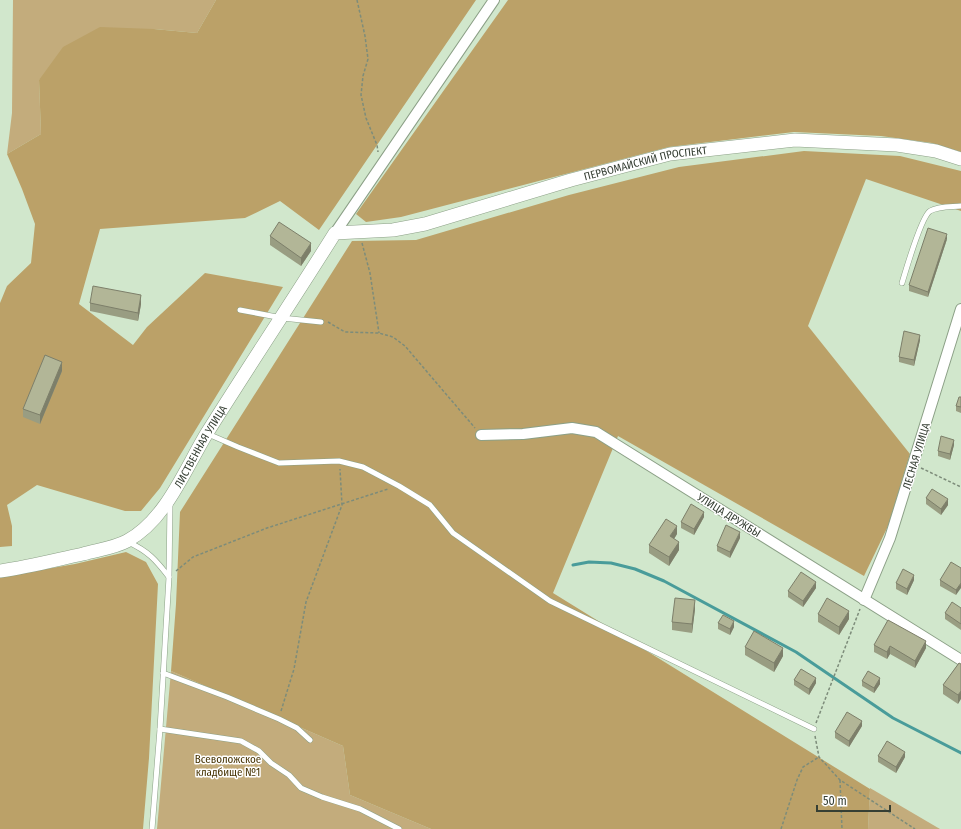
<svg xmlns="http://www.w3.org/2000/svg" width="961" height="829" font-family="'Fira Sans Condensed',sans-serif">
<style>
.green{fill:#c3ac7c}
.forest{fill:#bba168}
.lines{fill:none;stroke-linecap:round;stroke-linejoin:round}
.stream{stroke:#499c9a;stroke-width:3}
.service-casing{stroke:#8ca087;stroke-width:6}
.minor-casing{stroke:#8ca087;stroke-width:12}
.tertiary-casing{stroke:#8ca087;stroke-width:14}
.path{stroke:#7d8c7a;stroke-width:1.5;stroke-dasharray:3 2;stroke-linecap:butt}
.service{stroke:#fff;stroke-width:5}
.minor{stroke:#fff;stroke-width:10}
.tertiary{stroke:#fff;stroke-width:13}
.wall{fill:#999d82}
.shaded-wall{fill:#7d7f6a}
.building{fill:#b2b697;stroke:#7d7f6a}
.labels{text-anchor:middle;stroke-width:3;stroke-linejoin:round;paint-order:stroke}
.street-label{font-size:11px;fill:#363f34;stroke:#fff}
.park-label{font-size:11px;fill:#463303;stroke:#fff}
</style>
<rect width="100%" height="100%" fill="#d1e7cc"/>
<g class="green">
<path d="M13,0H216L197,33L154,29L39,80L41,134L7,154L12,113Z"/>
<path d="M171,671L343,746L350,795L431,829H157Z"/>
<path d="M870,788L940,829H868Z"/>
</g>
<g class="forest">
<path d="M216,0H476L319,230L280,201L245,218L100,229L79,304L133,345L147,327L205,273L283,287L160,488L141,511H125L37,485L7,505L12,526V546L0,547V303L7,286L31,263L35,224L22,189L7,154L41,134L39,80L63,47L100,27L154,29L197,33Z"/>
<path d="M508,0H961V152L932,143L881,136L794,132L669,147L401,217L366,222L356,214Z"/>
<path d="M804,151L900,156L961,171V211L866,179L808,326L910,454L889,524L864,576L618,436L553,593L870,789L868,829H431L350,795L343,746L171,671L176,604L180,512L352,241L416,240L569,195L679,167Z"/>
<path d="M126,552L146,562L158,584L149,758L143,829H0V577L75,564Z"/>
</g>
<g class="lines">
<path class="stream" d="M573,565L589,562L611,563L635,569L664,581L796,652L893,718L961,753"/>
<defs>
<g id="service">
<path d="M902,283C906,270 921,217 930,211C939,206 951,207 961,206"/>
<path d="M240,310L282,318L321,322"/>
<path d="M208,434L238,447L279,463L339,461L363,467L399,486L430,505L453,533L550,601L814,729"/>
<path d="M128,542C148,551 156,560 169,577"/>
<path d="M163,673L227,697L279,719L297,728L310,740"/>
<path d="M160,729L241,741L259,751L271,763L289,775L301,788L322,797L360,809L399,829"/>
<path d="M152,829L160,729L169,577L170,503"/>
</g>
<g id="minor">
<path d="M335,233L494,0"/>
<path d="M481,435L523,434L572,428L596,432L961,660"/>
<path d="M864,600L890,538L961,309"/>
</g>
<g id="tertiary">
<path id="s1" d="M0,571C28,567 55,560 83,554C97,550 114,548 127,541C166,520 185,469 207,433C249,366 293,300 335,233L393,230L425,224L571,180L670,154L795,140L897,145L936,151L961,159"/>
</g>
</defs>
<use href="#service" class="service-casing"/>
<use href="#minor" class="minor-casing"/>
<use href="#tertiary" class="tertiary-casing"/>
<g class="path">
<path d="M357,0L365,36L368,59L363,76L361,95L366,118L377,145L378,152"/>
<path d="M362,243L370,273L379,333"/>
<path d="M328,322L345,332L379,333L393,337L405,346L475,428"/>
<path d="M921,468L961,487"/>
<path d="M176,571L193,557L267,528L388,489"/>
<path d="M281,711L294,669L306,602L342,505L340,469"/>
<path d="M816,723L860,609"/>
<path d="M815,736L819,757L840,780L915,829"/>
<path d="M840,780L842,829"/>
<path d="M781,829L797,780L803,767L819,757"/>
</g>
<use href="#service" class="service"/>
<use href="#minor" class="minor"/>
<use href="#tertiary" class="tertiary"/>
</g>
<g class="wall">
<path d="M270,236L311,251L301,266L270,245Z"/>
<path d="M947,239L928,297L909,291V285Z"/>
<path d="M90,303L141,304L138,321L90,311Z"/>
<path d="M920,340L914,366L899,362V357Z"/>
<path d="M62,371L40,424L23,417V409Z"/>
<path d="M961,397V413L956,411V406Z"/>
<path d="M954,445L950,460L938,456V451Z"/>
<path d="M926,498L948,505L941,515L926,504Z"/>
<path d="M704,517L694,535L681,528V522Z"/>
<path d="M677,534L674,539L679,550L669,566L649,553V545Z"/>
<path d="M740,538L730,558L717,551V546Z"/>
<path d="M961,568L956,595L940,586V580Z"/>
<path d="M914,580L907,595L896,589V583Z"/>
<path d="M816,588L803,607L788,597V591Z"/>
<path d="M961,608V630L945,619V613Z"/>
<path d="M695,609L692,633L672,630V622Z"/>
<path d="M818,614L849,619L839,635L818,622Z"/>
<path d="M718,623L734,627L730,635L718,629Z"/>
<path d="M874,645L926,648L915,668L890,654L887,659L874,652Z"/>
<path d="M745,647L783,656L774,672L745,655Z"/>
<path d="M959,663L958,704L943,694V685Z"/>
<path d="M794,680L816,683L809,695L794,685Z"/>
<path d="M862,681L880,684L874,693L862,686Z"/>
<path d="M862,726L849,747L835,738V732Z"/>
<path d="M878,756L905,757L896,773L878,762Z"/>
</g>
<g class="shaded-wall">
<path d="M947,234V239L928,297V292Z"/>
<path d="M311,243V251L301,266V258Z"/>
<path d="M141,295V304L138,321V313Z"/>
<path d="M920,335V340L914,366V360Z"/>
<path d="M62,362V371L40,424V415Z"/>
<path d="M954,440V445L950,460V454Z"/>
<path d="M948,499V505L941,515V509Z"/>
<path d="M704,512V517L694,535V529Z"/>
<path d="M677,526V534L670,545V536Z"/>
<path d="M740,532V538L730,558V552Z"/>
<path d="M679,542V550L669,566V557Z"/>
<path d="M914,575V580L907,595V589Z"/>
<path d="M816,582V588L803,607V601Z"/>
<path d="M961,583V588L956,595V590Z"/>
<path d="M695,600V609L692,633V624Z"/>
<path d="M849,611V619L839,635V627Z"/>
<path d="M734,621V627L730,635V629Z"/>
<path d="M926,641V648L915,668V661Z"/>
<path d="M890,646V654L887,659V652Z"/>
<path d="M783,648V656L774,672V663Z"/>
<path d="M816,678V683L809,695V689Z"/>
<path d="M880,678V684L874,693V688Z"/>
<path d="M961,691V699L958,704V695Z"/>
<path d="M862,721V726L849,747V741Z"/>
<path d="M905,752V757L896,773V767Z"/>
</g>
<g class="building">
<path d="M279,222L311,243L301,258L270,236Z"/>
<path d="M928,228L947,234L928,292L909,285Z"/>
<path d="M93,286L141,295L138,313L90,303Z"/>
<path d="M904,331L920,335L914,360L899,357Z"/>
<path d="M45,355L62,362L40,415L23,409Z"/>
<path d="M959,397H961V407L956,406Z"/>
<path d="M941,436L954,440L950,454L938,451Z"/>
<path d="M932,489L948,499L941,509L926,498Z"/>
<path d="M691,504L704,512L694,529L681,522Z"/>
<path d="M666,519L677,526L670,536L679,542L669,557L649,545Z"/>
<path d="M726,525L740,532L730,552L717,546Z"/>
<path d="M951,562L961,568V583L956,590L940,580Z"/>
<path d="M903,569L914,575L907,589L896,583Z"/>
<path d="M801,572L816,582L803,601L788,591Z"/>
<path d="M675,598L695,600L692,624L672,622Z"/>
<path d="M827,598L849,611L839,627L818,614Z"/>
<path d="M952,602L961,608V624L945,613Z"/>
<path d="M723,615L734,621L730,629L718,623Z"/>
<path d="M888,620L926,641L915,661L890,646L887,652L874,645Z"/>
<path d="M754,631L783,648L774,663L745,647Z"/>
<path d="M959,663L961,664V691L958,695L943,685Z"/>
<path d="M801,669L816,678L809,689L794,680Z"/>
<path d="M868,671L880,678L874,688L862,681Z"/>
<path d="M847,712L862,721L849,741L835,732Z"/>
<path d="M887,741L905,752L896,767L878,756Z"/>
</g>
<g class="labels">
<g class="street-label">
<text dy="4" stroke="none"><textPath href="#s1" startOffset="824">ПЕРВОМАЙСКИЙ ПРОСПЕКТ</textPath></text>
<text dy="4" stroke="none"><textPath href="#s1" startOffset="252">ЛИСТВЕННАЯ УЛИЦА</textPath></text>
<text transform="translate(916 456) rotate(-73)" y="4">ЛЕСНАЯ УЛИЦА</text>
<text transform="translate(729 515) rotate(32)" y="4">УЛИЦА ДРУЖБЫ</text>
</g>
<g class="park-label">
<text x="228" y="763">Всеволожское<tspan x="228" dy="13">кладбище №1</tspan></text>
</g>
</g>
<path d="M817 805v6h73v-6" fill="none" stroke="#363f34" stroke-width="2"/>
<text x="823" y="805" font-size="12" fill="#363f34" stroke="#ffffff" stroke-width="3" paint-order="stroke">50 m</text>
</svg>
